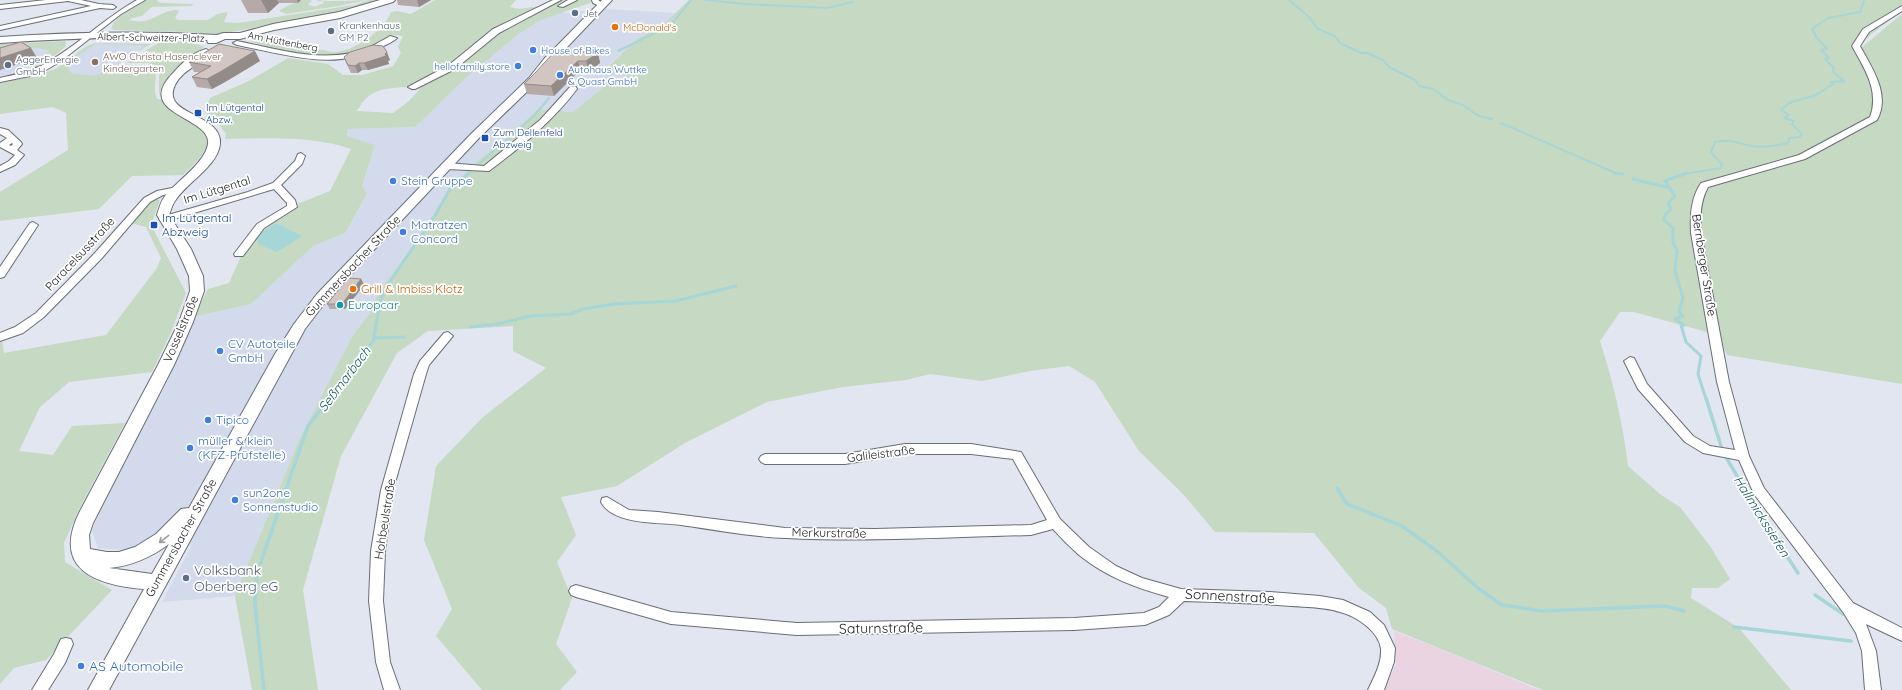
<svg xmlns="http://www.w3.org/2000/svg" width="1902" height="690" font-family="Quicksand,sans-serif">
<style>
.built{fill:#d2daeb}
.industrial{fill:#ead4e2}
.green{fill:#c6d9c2;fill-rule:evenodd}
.water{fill:#a7d6d8}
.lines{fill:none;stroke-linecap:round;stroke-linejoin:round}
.stream-far2{stroke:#a7d6d8;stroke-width:2}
.stream-far1{stroke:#a7d6d8;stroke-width:3}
.stream{stroke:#a7d6d8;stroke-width:3.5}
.street-casing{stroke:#6a6e77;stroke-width:2}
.secondary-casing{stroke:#6a6e77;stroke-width:2}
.street{fill:#fff;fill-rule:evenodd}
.secondary{fill:#fff;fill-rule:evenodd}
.wall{fill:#b5aaa7}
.shaded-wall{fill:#938b88}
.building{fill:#d2c6c2;stroke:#938b88}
.oneway{stroke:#9b9c9d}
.service-dot{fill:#5c6f8a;stroke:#fff;stroke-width:1.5}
.food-dot{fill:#e8710a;stroke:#fff;stroke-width:1.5}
.shop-dot{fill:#3f7fe0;stroke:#fff;stroke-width:1.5}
.education-dot{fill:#8d6e63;stroke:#fff;stroke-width:1.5}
.transit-dot{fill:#1a4fb4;stroke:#fff;stroke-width:1.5}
.culture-dot{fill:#0f9aa8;stroke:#fff;stroke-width:1.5}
.labels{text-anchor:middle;stroke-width:3.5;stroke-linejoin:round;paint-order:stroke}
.far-service-label{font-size:10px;fill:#4e5e75;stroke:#fff;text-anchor:start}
.far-food-label{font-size:10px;fill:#c56008;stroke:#fff;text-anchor:start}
.far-street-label{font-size:10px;fill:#212226;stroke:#fff}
.far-shop-label{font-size:10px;fill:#366cbe;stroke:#fff;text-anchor:start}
.far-education-label{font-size:10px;fill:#785e54;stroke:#fff;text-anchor:start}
.far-transit-label{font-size:10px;fill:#164399;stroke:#fff;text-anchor:start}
.shop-label{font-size:12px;fill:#366cbe;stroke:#fff;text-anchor:start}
.street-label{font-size:12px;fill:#212226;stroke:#fff}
.transit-label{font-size:12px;fill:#164399;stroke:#fff;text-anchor:start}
.food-label{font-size:12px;fill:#c56008;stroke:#fff;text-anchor:start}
.culture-label{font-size:12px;fill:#0d838f;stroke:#fff;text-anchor:start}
.water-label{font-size:13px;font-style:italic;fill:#125658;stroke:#fff}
.near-service-label{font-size:14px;fill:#4e5e75;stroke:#fff;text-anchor:start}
.near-street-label{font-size:14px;fill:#212226;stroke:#fff}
.near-shop-label{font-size:14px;fill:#366cbe;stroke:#fff;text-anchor:start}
</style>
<rect width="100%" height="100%" fill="#e1e6f0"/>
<g class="built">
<path d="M606,9L676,13L662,26L638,38L608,66L630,79L622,86H606L573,112L538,109L503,141L474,164L444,197L422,233L379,292L370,313L353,335L300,438L235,596L162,602L192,545L126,550L98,548L92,531L111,484L168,381L193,317L251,304L313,246L345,233L367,195L362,186L375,145L347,136L348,129L415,127L468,76L520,33L539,21L562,13Z"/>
<path d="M96,44L146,46L126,60L95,77L71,73L66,64Z"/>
<path d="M26,47L49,50L43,59L26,72L0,78V48Z"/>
</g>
<path class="industrial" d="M1394,631L1443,650L1539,690H1383L1396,665Z"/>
<g class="green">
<path d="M146,0H157L158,2L162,3L194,4L191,6L152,7L142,16L132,18L129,20C152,26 157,11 177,10L179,11L175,18L178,20H208L217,14L228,12L224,22L238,23L354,5L369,0H381L333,14L213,35L190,32L115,30L111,29C115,15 135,7 146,0Z"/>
<path d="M303,0H311L312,1L308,4C312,8 319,6 324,3L322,0H316L346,1L367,0L338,6L286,14L279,11L287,6Z"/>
<path d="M435,0H516L510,7L519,9L540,6L551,0H598L539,21L520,33L468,76L415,127L348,129L347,136L375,145L362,186L367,194L345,233L313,246L251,304L193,317L208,289L229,283L242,254L255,233L286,214L295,205L330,191L351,149C315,136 264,138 225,139L226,134L216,120L204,112L210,98L249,81L288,58L328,64L343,75H362L393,66L401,53L398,47L403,36L394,35L380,44L346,56L311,57L251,42V41C255,38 260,37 265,37L261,40L315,51C321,48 326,51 333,52C352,53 384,31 391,12L397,11L411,14ZM404,87L420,89L409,101L393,113L357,111C369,89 382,89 404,87Z"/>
<path d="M689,0H1902V10L1859,44L1861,48L1902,14V384L1727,355L1718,335L1634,312H1620L1600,341C1613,382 1623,423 1628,466L1661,495L1680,507L1710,546L1730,579L1718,588H1692L1691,598L1739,628L1791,690H1543L1392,629L1386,608L1359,588L1314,533L1215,532L1184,495L1139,451L1095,382L1069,366L1030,371L982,381L930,374L906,380L843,387L767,402L685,443L617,486L561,497L576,535L557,562L572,598L556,644L577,672L560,690H482L436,636L452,609L424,540L436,466L483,417L546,368L513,351V326L428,331L397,353L341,456L303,590L318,690H252L235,596L300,438L353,335L370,313L379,292L422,233L444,197L474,164L503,141L538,109L573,112L606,85L623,86L630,79L608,67L638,38L662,26Z"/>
<path d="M65,41L66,46C43,67 30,72 0,78C23,72 34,70 49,50L26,47L0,48V44Z"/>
<path d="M162,41L191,42L204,47L170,76L161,97L159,93V66L148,63H127L138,55L158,51L143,52Z"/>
<path d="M100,43L151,44L114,66L139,65L155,69C158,75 152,88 157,99L163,100C183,133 241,122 183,175L132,176L99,209L0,221V192L68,150L66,113L53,107L0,114V83C18,79 38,76 55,69C71,62 82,43 100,43ZM96,44L145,46L126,60L95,76L71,73L66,64Z"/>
<path d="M154,199L160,200L151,225L186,293L171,332L152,372L69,382L40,407L19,451L53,455L72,426L125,423L79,509L64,543L65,562L112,590L46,660L14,668L0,684V340L2,339L4,353L106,335L157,268L161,258L146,227L131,223Z"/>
</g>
<path class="water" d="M276,223L302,236L277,252L258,244V235Z"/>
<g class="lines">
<g class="stream-far2">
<path d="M705,0L745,4L827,8L853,2"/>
<path d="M1289,0L1308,16L1318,29L1335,36L1340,43L1361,53H1367L1383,60L1389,67L1415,80L1419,86L1433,89L1448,100L1463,105L1479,116L1492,119"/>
<path d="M618,51L665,28L675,20L691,0"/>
<path d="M1501,123L1618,174"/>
<path d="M467,174L534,116L549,98"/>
<path d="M1684,174L1721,168L1722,165L1711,152L1715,142C1729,138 1739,144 1753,146C1765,148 1776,146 1788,143L1789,138L1800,137L1802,134L1792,124L1794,121L1784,118L1789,115L1781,110L1789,103L1816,95L1833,84L1831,82L1844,81L1833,72L1834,68L1825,59L1829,58L1821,50L1827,49L1817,38L1812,29L1828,18L1860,12L1864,0"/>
</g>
<g class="stream-far1">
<path d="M1615,173L1623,174"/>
<path d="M1687,173L1665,181L1675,196L1668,203L1671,209L1665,215L1664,220L1673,228V242L1677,251L1675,271L1683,298L1679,312L1683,316L1675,319L1684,325H1681L1686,342L1701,356L1698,374L1706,399"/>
<path d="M1633,179L1670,188"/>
<path d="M470,327L498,324L530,316L570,314L583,309L615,304L675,301L736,286"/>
<path d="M374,338L405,337"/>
<path d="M329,399L373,341L381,298L385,289L436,214L450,189L469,173"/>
</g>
<g class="stream">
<path d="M1706,398L1721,446"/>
<path d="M1727,459L1763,520L1798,573"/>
<path d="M1337,488L1347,504L1402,526L1438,552L1479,589L1502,605L1542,611L1665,606L1684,611"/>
<path d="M1815,595L1843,614"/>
<path d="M1734,627L1851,641"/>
<path d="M264,690L255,604L257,573L308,426L330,398"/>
</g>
<defs>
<g id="street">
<path d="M46,0H81L99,4L113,5L116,7L113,9L100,8L0,30V26L91,6L68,1L0,9V5Z"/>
<path d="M137,0H145L121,14L61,61L46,70L30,76L0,82V78C14,75 28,72 41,66C75,48 103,19 137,0Z"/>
<path d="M553,0H561L499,33L455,69L415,89H412L408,87L449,65L493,29Z"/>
<path d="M568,0H577L563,7L558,6Z"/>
<path d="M592,0H598L605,5L602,7L593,3Z"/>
<path d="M1902,6V11L1869,32L1860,46C1872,68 1891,95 1877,120L1805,159L1708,187C1700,202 1700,217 1701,233L1729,382L1749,456L1764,488L1853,603L1902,628V641L1866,624L1876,651L1881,690H1865L1862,651L1856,633L1843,612L1754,494L1739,460L1703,453L1685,442L1638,389L1624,361L1630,357L1634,358L1647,384L1693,436L1710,446L1735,450L1717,382L1691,233C1690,215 1691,198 1701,183L1799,155L1870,117C1880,91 1864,68 1852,46L1863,29Z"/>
<path d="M390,36L397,38C393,42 386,45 381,47C335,72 284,54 237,45L233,43L237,41C274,48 313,61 351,53C365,51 378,43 390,36Z"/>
<path d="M570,87H576L577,89C553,121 521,147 489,171L447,169L443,166L447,163L484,166L540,120Z"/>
<path d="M0,128L8,130L21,142L22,144L17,150L24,155L15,165L0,172V166L9,161L15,155L0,147V143L7,138L0,134ZM12,143L13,144L11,146L9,145Z"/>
<path d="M301,153L305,156L302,164L281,185L295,200L297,207L264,228L243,256H235L234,254L257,224L287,206V203L274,189L167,221H161L159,219L161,217L248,192L273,183L295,161L298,154Z"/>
<path d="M177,187L182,190L180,192L163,195L150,202L102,258L44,317L23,333L0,341V333L15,327L36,313L94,254L144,198L157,191Z"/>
<path d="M33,222L38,225L4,277L0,278V267L30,223Z"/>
<path d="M448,332L453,336L429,365L426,374L393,490L385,551L383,601L390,662L400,690H384L376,662L369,601L371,551L381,490L414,374L420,361L444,333Z"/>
<path d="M905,444H971L1021,452L1060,519L1089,547L1116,566L1142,578L1181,589L1270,592L1320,596L1343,600L1370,612L1384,625L1395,648L1394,662L1384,690H1368C1374,677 1382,663 1381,649C1379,631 1356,616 1340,612C1324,607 1307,607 1291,606C1256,603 1220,602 1184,601L1169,615L1145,625L1074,630L797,635L671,624L576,597L571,595L569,591L571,587L576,585L671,612L797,623L1074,618L1144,613L1159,607L1169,597C1136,588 1106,577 1079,555C1070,547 1061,538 1053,529L1031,535C950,537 868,542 786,538C752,537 716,530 681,525C658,522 613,525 601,502L602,498L607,497L629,510L658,512L785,528L875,529L1031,525L1047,520L1013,459L971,454H905L845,464H765L761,462L759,459L761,456L765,454H845Z"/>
<path d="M66,638L71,639L73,644L65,663L48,690H32L54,654L61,639Z"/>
</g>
<g id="secondary">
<path d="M380,0H395L393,2L340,18L274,30L240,39H225L216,43H208L207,40C138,36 69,38 0,43V37C72,32 144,31 217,35L223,33H240L273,24L339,12Z"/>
<path d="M602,0H612L552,63L537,82L479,138L327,300L305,329L109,690H88L144,589C95,585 51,569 80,511L158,365L179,322L190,291L189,276L177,249L157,215C159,208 161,201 165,196C177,181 205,163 208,144C212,116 131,115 174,72C182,63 194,52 206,49L211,52C201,65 183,69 175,85C160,116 223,113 220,144C218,166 186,183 175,201C172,205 171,210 169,215L191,249L203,276L204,291L193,322L174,365L93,523L89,535L90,549L107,552H119L135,547L156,534L181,509L189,508L275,354L294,324L317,294L471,134L529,78L544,59ZM169,544L152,574L109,568C131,566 150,558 169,544Z"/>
</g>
</defs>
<use href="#street" class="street-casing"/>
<use href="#secondary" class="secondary-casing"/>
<use href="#street" class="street"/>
<use href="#secondary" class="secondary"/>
</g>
<g class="wall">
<path d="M241,0H301L298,3H279L268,13H248Z"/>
<path d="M397,0H431L419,7L398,5Z"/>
<path d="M598,53L600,63L589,71L580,70L554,96L527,94L524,84L535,73Z"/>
<path d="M344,57L390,60L388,61L389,64L368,70H362L358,73H351L347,65Z"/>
<path d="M260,61L225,82L212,89L197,87L192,77L199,72H194L189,62Z"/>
<path d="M361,279L364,285L345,309H330L327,304Z"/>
</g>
<g class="shaded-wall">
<path d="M261,0H277L279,3L268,13Z"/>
<path d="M297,0H301L298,3Z"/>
<path d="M417,0H431L419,7Z"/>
<path d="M31,48L37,58L0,70V58Z"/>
<path d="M255,51L260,61L225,82L212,89L207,79Z"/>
<path d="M387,52L390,60L388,61L389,64L368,70L364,63L385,54Z"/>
<path d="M598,53L600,63L589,71L586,61Z"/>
<path d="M578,61L580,70L554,96L551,86Z"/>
<path d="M359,63L362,70L358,73L355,66Z"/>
<path d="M361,279L364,285L345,309L342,304Z"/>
</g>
<g class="building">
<path d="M21,42L31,48L0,58V48Z"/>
<path d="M219,44L255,51L220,72L207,79L192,77L211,66L189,62Z"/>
<path d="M373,45L383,46L387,52L385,54L386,56L364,63H359L355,66L348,65L344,57L350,52Z"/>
<path d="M556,50L598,53L586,61H578L551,86L524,84L535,73Z"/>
<path d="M348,278L361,279L342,304H327Z"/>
</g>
<defs><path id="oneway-shaft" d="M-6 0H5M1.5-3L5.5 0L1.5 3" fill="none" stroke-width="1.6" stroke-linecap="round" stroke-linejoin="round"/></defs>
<use class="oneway" href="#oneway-shaft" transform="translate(164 539) rotate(142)"/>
<g class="service-dot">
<circle cx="575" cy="13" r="4"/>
<circle cx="331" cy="31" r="4"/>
<circle cx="8" cy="65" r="4"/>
<circle cx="186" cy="578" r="4"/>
</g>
<g class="food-dot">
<circle cx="615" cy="27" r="4"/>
<circle cx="353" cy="289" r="4"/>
</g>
<g class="shop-dot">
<circle cx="533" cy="50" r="4"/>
<circle cx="518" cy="66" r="4"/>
<circle cx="560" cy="75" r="4"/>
<circle cx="393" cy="181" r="4"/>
<circle cx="403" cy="232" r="4"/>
<circle cx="220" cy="351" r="4"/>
<circle cx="208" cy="420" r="4"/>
<circle cx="190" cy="448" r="4"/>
<circle cx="235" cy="500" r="4"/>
<circle cx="81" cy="666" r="4"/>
</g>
<circle class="education-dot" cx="95" cy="62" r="4"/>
<g class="transit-dot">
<rect x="194" y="109" width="8" height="8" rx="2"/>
<rect x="481" y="134" width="8" height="8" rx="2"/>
<rect x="150" y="221" width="8" height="8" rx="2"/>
</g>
<circle class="culture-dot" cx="340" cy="305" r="4"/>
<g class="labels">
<g class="far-service-label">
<text x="583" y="17">Jet</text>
<text x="339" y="29">Krankenhaus<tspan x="339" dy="12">GM P2</tspan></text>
<text x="16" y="63">AggerEnergie<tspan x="16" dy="12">GmbH</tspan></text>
</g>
<g class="far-food-label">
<text x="623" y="31">McDonald's</text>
</g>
<g class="far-street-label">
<text transform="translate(151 37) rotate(1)" y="4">Albert-Schweitzer-Platz</text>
<text transform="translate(283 41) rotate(11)" y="4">Am Hüttenberg</text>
</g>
<g class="far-shop-label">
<text x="541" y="54">House of Bikes</text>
<text x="510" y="70" text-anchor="end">hellofamily.store</text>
<text x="568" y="73">Autohaus Wuttke<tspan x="568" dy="12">&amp; Quast GmbH</tspan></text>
</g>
<g class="far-education-label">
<text x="103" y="60">AWO Christa Hasenclever<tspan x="103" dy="12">Kindergarten</tspan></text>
</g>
<g class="far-transit-label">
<text x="206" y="111">Im Lütgental<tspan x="206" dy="12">Abzw.</tspan></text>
<text x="493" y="136">Zum Dellenfeld<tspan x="493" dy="12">Abzweig</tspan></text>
</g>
<g class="shop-label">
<text x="401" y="185">Stein Gruppe</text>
<text x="411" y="229">Matratzen<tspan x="411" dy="14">Concord</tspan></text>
<text x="228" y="348">CV Autoteile<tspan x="228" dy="14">GmbH</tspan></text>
<text x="216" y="424">Tipico</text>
<text x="198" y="445">müller &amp; klein<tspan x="198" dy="14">(KFZ-Prüfstelle)</tspan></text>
<text x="243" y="497">sun2one<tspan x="243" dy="14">Sonnenstudio</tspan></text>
</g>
<g class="street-label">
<text transform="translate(217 190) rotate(-17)" y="4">Im Lütgental</text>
<text transform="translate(80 254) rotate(-47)" y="4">Paracelsusstraße</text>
<text transform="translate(1704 265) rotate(81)" y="4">Bernberger Straße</text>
<text transform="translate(353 266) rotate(-47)" y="4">Gummersbacher Straße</text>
<text transform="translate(181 329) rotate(-67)" y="4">Vosselstraße</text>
<text transform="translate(881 454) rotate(-7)" y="4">Galileistraße</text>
<text transform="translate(385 519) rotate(-81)" y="4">Hohbeulstraße</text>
<text transform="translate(829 533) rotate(1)" y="4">Merkurstraße</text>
<text transform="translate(181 538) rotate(-61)" y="4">Gummersbacher Straße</text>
</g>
<g class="transit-label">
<text x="162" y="222">Im Lütgental<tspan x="162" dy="14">Abzweig</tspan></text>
</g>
<g class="food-label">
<text x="361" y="293">Grill &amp; Imbiss Klotz</text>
</g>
<g class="culture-label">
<text x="348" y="309">Europcar</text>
</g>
<g class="water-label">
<text transform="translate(344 379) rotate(-53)" y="5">Seßmarbach</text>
<text transform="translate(1762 516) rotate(58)" y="5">Hallmickssiefen</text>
</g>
<g class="near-service-label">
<text x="194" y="575">Volksbank<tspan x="194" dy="16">Oberberg eG</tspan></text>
</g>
<g class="near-street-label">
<text transform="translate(1230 596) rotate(3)" y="5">Sonnenstraße</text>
<text transform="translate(881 628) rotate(-1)" y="5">Saturnstraße</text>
</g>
<g class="near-shop-label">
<text x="89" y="671">AS Automobile</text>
</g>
</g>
</svg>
